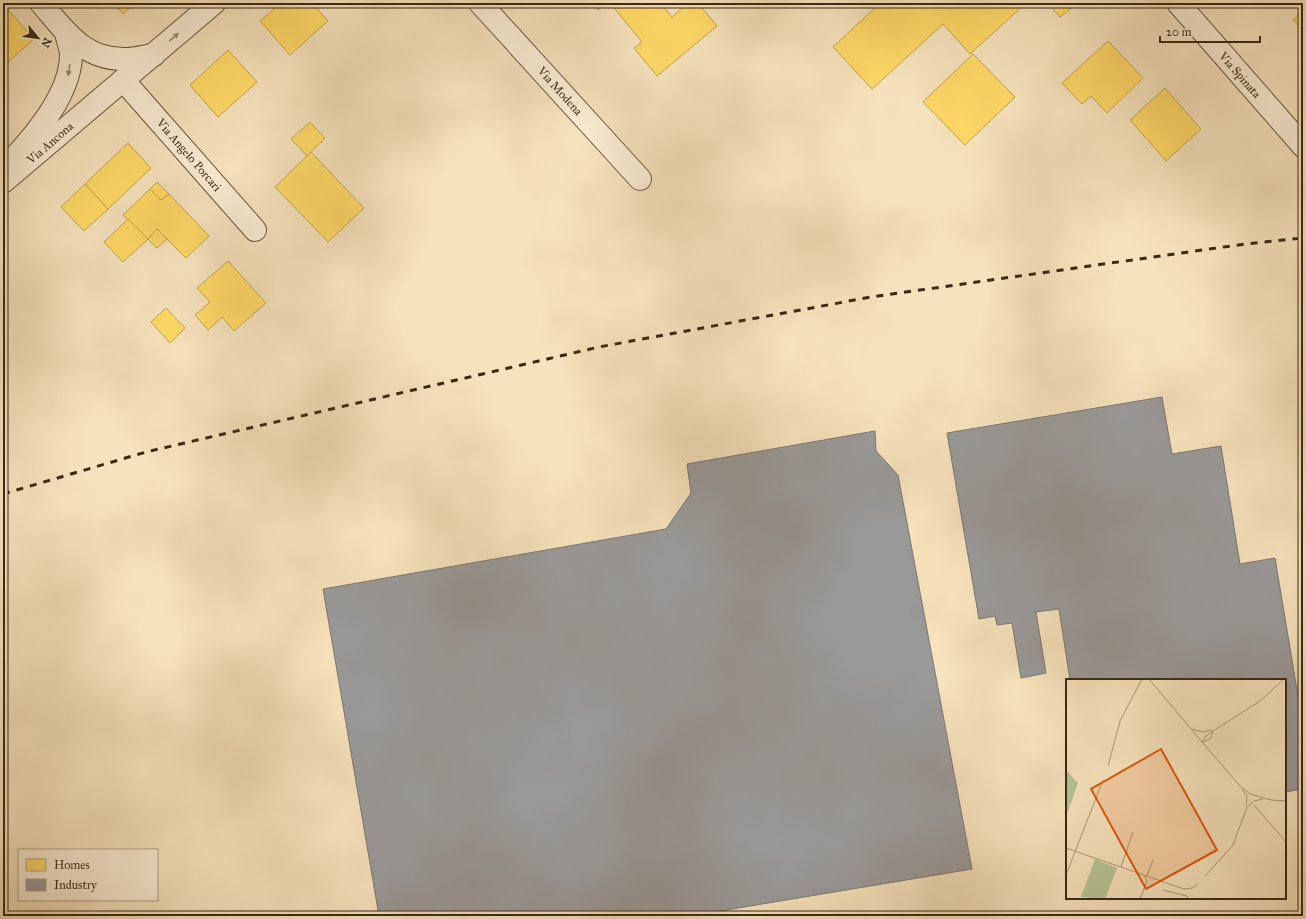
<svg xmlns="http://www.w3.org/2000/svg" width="1306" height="919" font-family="'IM FELL Great Primer',serif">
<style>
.homes{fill:#ffd966;stroke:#c4a44d}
.industry{fill:#999;stroke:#7c7771}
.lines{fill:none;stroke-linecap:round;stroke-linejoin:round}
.minor-casing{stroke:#69573e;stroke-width:24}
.minor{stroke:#f9ecd3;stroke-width:22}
.rail{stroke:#3a2914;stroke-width:3;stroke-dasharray:7 7;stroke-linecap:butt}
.oneway{fill:#9a8a74}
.labels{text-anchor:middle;stroke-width:4;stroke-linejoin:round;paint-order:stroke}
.street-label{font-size:12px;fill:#3a2914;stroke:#f9ecd3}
.inset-road{fill:none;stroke:#ab9879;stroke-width:1}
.view{fill:#df570c;fill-opacity:0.15;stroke:#df570c;stroke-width:2}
.inset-edge{fill:none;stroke:#3a2914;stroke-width:2}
</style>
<rect width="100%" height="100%" fill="#f6e2bc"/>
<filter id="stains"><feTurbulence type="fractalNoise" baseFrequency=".005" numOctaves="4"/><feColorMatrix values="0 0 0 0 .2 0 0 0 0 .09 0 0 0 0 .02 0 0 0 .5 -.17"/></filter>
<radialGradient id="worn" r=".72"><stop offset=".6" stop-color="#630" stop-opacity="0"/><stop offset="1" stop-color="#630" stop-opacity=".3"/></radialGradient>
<g class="homes">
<path d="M113,3H135L123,14Z"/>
<path d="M281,3H312L328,21L290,55L260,21Z"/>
<path d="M592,3H606L598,10Z"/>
<path d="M610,3H660L672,17L688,3H698L717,26L657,76L634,48L642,42Z"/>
<path d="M880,3H1024L1025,4L970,54L943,24L872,89L833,47Z"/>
<path d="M1048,3H1078L1060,17Z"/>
<path d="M3,4L34,39L7,63L3,59Z"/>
<path d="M1303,11V31L1293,20Z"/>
<path d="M1108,41L1143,78L1107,113L1091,96L1082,104L1062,83Z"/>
<path d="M228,50L257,82L218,117L190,85Z"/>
<path d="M973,54L1015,97L965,145L923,102Z"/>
<path d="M1165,88L1201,129L1166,161L1130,120Z"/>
<path d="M310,122L325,138L307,156L291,139Z"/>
<path d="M128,143L151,168L108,209L85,184Z"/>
<path d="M311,152L364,208L328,242L275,187Z"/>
<path d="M157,182L169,194L161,200L150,189Z"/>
<path d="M85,184L108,209L84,231L61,207Z"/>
<path d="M150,189L161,200L169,194L209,236L186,258L157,229L148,239L123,215Z"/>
<path d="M128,219L148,239L123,262L104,242Z"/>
<path d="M157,229L167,239L157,248L148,239Z"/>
<path d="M228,261L266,303L234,331L222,317L208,330L195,315L210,302L197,288Z"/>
<path d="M166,308L185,328L170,343L151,322Z"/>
</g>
<g class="industry">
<path d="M1162,397L1172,454L1221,446L1240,564L1275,558L1303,726V789L1285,792V680H1070L1059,609L1036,612L1046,673L1021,678L1012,623L997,625L995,616L979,619L947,433Z"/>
<path d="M875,431L876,451L898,475L972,869L690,916H379L323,589L666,529L691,493L687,464Z"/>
</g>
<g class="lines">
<defs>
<g id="minor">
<path d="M41,3C66,32 84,60 126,59C135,59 145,56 154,55"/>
<path d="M480,3L640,179"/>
<path d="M1178,3L1303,146"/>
<path d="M123,80L255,230"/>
<path d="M9,163C34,137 70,94 71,56C71,48 67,40 66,32"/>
<path d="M3,182L214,3"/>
</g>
</defs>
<use href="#minor" class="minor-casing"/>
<use href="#minor" class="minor"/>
<path class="rail" d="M3,494L146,452L599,347L871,297L1245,244L1303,238"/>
</g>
<defs><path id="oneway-solid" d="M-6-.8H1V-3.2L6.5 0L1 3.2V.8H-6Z"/></defs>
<g class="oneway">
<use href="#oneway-solid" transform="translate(174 37) rotate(-40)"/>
<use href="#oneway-solid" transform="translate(69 70) rotate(100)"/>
</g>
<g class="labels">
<g class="street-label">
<text transform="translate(1240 75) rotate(49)" y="4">Via Spinata</text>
<text transform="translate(560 91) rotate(48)" y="4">Via Modena</text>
<text transform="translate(50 143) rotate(-41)" y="4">Via Ancona</text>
<text transform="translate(189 155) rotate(49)" y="4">Via Angelo Porcari</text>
</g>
</g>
<g transform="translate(1066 679)">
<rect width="220" height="220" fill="#f6e2bc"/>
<path d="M0,91L12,104L0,138ZM29,180L51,189L39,220L15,218Z" fill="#b7c494"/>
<path class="inset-road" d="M83,0L136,63M126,50L137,53L146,51M136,63L174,107L184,115L205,121L220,122M136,63L141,56L194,22L218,0M136,63L144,60L147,53M42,87L54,42L76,0M176,110L181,117L180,127M188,126L220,163M0,169L118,210L126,209L132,205M55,188L67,153M0,196L37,101M81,197L87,181M139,197L167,166L181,128L188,122L197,120M97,211L121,217L122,220M74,220L81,202L78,196"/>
<path class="view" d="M95,70L151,171L80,210L25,110Z"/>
<rect width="220" height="220" class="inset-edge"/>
</g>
<rect width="1306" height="919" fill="none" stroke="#f6e2bc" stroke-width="16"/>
<rect x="4" y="4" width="1298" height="911" fill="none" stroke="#3a2914" stroke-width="2"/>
<rect x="8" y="8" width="1290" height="903" fill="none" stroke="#3a2914"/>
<rect x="18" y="849" width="140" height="52" fill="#f9ecd3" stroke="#ad9e87"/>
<rect x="26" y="859" width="20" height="12" fill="#ffd966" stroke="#ad9e87"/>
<text x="54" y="869" font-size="12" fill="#3a2914">Homes</text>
<rect x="26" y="879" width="20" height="12" fill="#999999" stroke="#ad9e87"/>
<text x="54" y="889" font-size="12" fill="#3a2914">Industry</text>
<g transform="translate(38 38) rotate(119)" stroke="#f9ecd3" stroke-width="3" paint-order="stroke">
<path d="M0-3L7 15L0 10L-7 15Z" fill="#3a2914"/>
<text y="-6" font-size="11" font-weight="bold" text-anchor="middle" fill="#3a2914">N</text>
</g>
<path d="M1160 36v6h100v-6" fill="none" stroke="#3a2914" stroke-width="2"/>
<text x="1166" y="36" font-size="12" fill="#3a2914" stroke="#f9ecd3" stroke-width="3" paint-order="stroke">20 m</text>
<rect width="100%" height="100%" filter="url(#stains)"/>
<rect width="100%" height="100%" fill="url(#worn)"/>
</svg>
